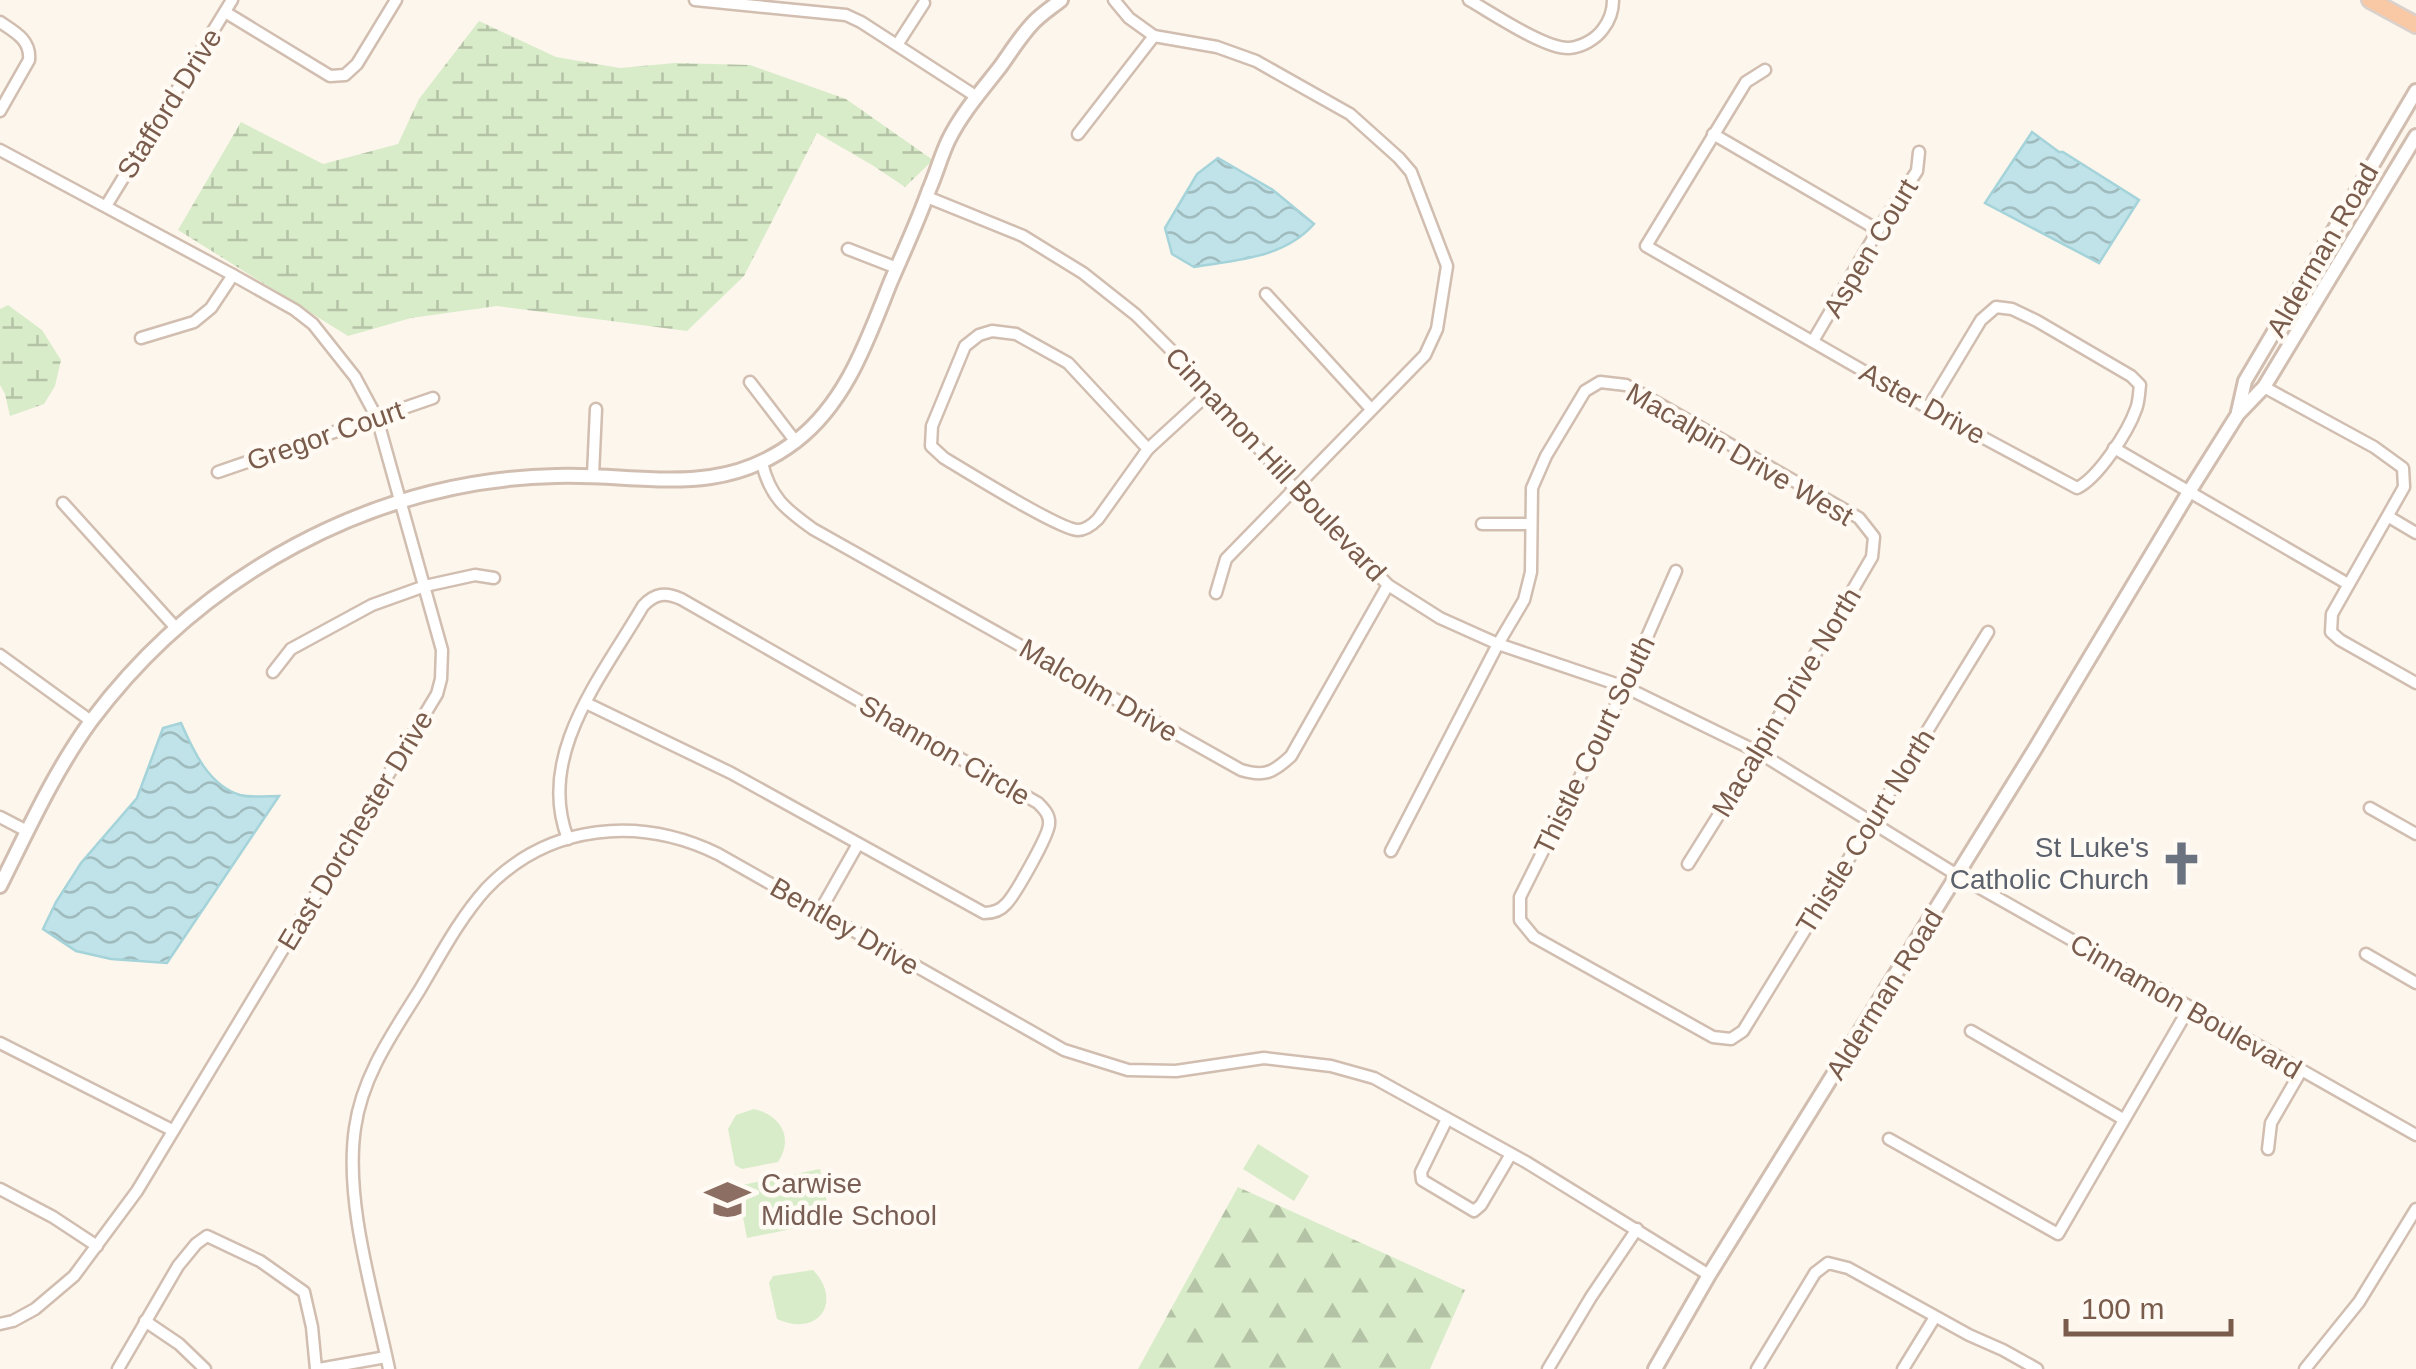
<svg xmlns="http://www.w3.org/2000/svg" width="2416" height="1369" font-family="Helvetica,sans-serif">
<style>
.grass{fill:#d8ecc9}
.forest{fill:url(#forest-firs)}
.wetland{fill:url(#wetland-marsh)}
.water{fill:url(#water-waves);stroke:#a5d3da;stroke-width:2.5}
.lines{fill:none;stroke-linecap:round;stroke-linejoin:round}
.minor-casing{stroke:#d1beb0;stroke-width:15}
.tertiary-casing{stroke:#d1beb0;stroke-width:18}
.trunk-casing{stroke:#dad1cd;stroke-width:20}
.minor{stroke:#fff;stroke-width:10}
.tertiary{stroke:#fff;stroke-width:12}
.trunk{stroke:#f9c8a4;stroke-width:15}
.labels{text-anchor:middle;stroke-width:9;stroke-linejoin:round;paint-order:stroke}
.street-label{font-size:28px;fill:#7a5c4d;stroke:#fffaf3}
.worship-label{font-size:28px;fill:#5b616d;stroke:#fffaf3;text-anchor:end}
.education-label{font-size:28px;fill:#785e54;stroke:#fffaf3;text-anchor:start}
</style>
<defs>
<pattern id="forest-firs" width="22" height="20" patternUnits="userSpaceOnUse" patternTransform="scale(2.5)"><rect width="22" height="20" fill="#d8ecc9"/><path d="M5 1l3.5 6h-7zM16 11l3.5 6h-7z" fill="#b4c2a5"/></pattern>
<pattern id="wetland-marsh" width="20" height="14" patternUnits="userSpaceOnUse" patternTransform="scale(2.5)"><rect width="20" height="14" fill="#d8ecc9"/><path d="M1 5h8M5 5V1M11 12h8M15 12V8" fill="none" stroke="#b4c2a5"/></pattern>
<pattern id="water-waves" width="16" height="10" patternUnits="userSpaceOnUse" patternTransform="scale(2.5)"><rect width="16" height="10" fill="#bfe3e8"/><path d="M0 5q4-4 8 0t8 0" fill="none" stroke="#a0bbbe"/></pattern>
</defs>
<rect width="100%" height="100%" fill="#fdf6ec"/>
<g class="grass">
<path d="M754,1109C781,1115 794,1138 778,1162L742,1169L735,1165L728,1129L736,1115Z"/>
<path d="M1258,1144L1309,1176L1294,1201L1243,1169Z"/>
<path d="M820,1169L831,1221L747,1238L737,1186Z"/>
<path d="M813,1270C843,1301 819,1338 777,1319L769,1283L773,1276Z"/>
</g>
<path class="forest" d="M1238,1187L1465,1290L1430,1369H1138Z"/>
<g class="wetland">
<path d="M479,21L556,57L620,68L675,63L750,65L846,99L933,160L905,187L872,165L817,133L744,276L687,331L497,306L411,318L348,336L178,230L241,122L323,164L398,144L419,99Z"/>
<path d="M8,305L42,330L61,360L55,386L44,404L10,416L5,394L0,385V309Z"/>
</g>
<g class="water">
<path d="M2032,132L2059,152H2063L2139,200L2099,263L1985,203Z"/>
<path d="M1218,158L1273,190L1314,224C1284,258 1237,260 1194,267L1172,254L1165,228L1197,174Z"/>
<path d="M181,723C193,750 208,785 240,795C251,798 267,796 279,796L167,963L111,959L76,951L43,929L56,902L81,863L137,798L163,728Z"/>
</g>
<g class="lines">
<defs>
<g id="minor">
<path d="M695,0L846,15L861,22L977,97"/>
<path d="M1114,0L1129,18L1154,36L1217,47L1256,61L1350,114L1399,158L1411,172L1447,266L1437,329L1425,355L1226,559L1216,593"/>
<path d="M1469,0C1492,13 1545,49 1569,48C1582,47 1596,39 1603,29C1610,20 1613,12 1613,0"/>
<path d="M225,12L330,76L345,75L357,64L396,0"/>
<path d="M0,22C15,32 31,40 29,60L0,111"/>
<path d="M897,45L924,3"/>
<path d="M1765,70L1746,82L1646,246L1928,408L2077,488C2098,478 2128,432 2136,409C2139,402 2139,392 2140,385L2131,376L2037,321L2012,309L1996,307L1981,320L1928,408"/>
<path d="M1078,134L1154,36"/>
<path d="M1713,134L1878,230"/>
<path d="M0,150L233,275L295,310L313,324L355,377L377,418L442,650L441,679L437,694L137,1191L74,1276L35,1309L13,1321L0,1324"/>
<path d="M927,197L1023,236L1083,273L1136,315L1172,351L1295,489L1388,585L1440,618L1498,644L1625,687L1758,752L1957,875L2416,1135"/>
<path d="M106,206L232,0"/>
<path d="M848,249L897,268"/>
<path d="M1266,294L1371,409"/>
<path d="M992,331L1016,334L1068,363L1148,449L1098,519C1093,524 1086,530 1078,530C1060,530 966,471 944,458L931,446L932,426L965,346L979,335Z"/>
<path d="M141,338L194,322L211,308L233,275"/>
<path d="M1813,341L1878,230L1917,171L1919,152"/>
<path d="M750,382L796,442"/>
<path d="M2264,387L2374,447L2403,468L2404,487L2332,614L2331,632L2340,640L2416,683"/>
<path d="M2114,448L2348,584"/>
<path d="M1148,449L1208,394"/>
<path d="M762,463C770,497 785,509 813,529L1241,770C1264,777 1273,773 1291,756L1388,585"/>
<path d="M218,472L433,398"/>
<path d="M593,475L596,409"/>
<path d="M63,503L176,628"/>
<path d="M2389,517L2416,533"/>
<path d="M1482,524H1531"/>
<path d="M1676,571L1625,687L1520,897V920L1534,937L1713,1037L1731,1039L1743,1031L1988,632"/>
<path d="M0,655L91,721"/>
<path d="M273,672L291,649L372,605L425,586L475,575L494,578"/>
<path d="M2370,808L2416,834"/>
<path d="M0,817L27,831"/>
<path d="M568,839C535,755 603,675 643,606C655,593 666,592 681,599L1038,803C1044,809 1050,815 1049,824C1049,835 1015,895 1006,904C1000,911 993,913 984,913L731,773L586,703"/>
<path d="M1391,851L1498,644L1524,600L1531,572L1532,488L1546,456L1585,391L1600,382L1626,385L1859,518L1874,537L1872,557L1758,752L1688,864"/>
<path d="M820,911L858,844"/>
<path d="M2366,954L2416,983"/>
<path d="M1971,1031L2123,1119"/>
<path d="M0,1043L172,1130"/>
<path d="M1447,1119L1421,1172L1422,1180L1474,1211L1481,1205L1511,1154"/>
<path d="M1889,1139L2058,1234L2189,1008"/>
<path d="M2268,1149L2271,1123L2301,1071"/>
<path d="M0,1189L53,1217L97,1246"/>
<path d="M145,1321L179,1344L205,1369"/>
<path d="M118,1369L178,1266L196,1244L207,1236L260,1261L304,1292L312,1327L316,1369"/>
<path d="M319,1369L386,1357"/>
<path d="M389,1369C374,1296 344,1202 355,1128C362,1077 392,1034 419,991C440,956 459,919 486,889C549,823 640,816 718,854L1064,1050L1128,1070L1176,1071L1264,1058L1331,1066L1374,1078L1526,1162L1709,1275"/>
<path d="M1548,1369L1591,1297L1637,1229"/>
<path d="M1757,1369L1815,1273L1828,1263L1848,1268L1969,1335L2003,1350L2037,1369"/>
<path d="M1903,1369L1935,1317"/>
<path d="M2305,1369L2359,1302L2416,1209"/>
</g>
<g id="tertiary">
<path d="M2238,412L2245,381L2416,91"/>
<path d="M0,886C28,830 54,772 91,721C200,575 373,480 556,476C643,473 719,500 796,441C847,402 868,338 891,281C904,251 918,221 929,190C936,174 941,156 948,141C961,114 982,90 1000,67C1010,53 1020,37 1032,24C1040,15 1051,8 1061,0"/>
<path d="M1655,1369L1709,1275L2035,749L2189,492L2238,414L2264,387L2416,136"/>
</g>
<path id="trunk" d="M2370,0L2416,25"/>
</defs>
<use href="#minor" class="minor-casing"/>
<use href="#tertiary" class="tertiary-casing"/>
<use href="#trunk" class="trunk-casing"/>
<use href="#minor" class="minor"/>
<use href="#tertiary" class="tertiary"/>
<use href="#trunk" class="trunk"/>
</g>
<defs>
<symbol id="church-bare" viewBox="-9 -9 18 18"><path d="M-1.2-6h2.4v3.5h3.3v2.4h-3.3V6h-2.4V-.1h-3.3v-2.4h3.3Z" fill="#6b7280" stroke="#fffaf3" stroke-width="2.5" paint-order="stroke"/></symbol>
<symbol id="school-bare" viewBox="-9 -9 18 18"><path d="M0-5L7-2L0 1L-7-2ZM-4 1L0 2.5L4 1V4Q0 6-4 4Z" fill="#8d6e63" stroke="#fffaf3" stroke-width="2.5" paint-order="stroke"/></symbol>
</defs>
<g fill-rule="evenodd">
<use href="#church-bare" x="2150" y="832" width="63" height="63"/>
<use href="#school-bare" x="696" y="1168" width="63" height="63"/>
</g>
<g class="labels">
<g class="street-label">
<text transform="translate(169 103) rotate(-58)" y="10">Stafford Drive</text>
<text transform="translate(1870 248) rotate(-59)" y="10">Aspen Court</text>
<text transform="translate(2322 250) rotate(-60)" y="10">Alderman Road</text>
<text transform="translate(1923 403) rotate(29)" y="10">Aster Drive</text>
<text transform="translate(325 435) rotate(-19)" y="10">Gregor Court</text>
<text transform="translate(1740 454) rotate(30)" y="10">Macalpin Drive West</text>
<text transform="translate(1276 464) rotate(47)" y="10">Cinnamon Hill Boulevard</text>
<text transform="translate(1099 690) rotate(30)" y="10">Malcolm Drive</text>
<text transform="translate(1786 702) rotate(-59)" y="10">Macalpin Drive North</text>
<text transform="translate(1594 745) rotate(-64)" y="10">Thistle Court South</text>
<text transform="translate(945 750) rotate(30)" y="10">Shannon Circle</text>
<text transform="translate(355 830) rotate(-59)" y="10">East Dorchester Drive</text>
<text transform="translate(1865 831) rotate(-58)" y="10">Thistle Court North</text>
<text transform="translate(845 926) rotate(30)" y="10">Bentley Drive</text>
<text transform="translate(1884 994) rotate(-58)" y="10">Alderman Road</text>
<text transform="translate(2186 1006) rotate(30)" y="10">Cinnamon Boulevard</text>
</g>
<g class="worship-label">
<text x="2149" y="857">St Luke's<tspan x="2149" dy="32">Catholic Church</tspan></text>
</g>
<g class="education-label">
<text x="761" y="1193">Carwise<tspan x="761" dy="32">Middle School</tspan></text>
</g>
</g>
<path d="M2066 1319v15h165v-15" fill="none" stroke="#7a5c4d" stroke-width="5"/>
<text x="2081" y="1319" font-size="30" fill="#7a5c4d" stroke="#fffaf3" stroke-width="8" paint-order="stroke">100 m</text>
</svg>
